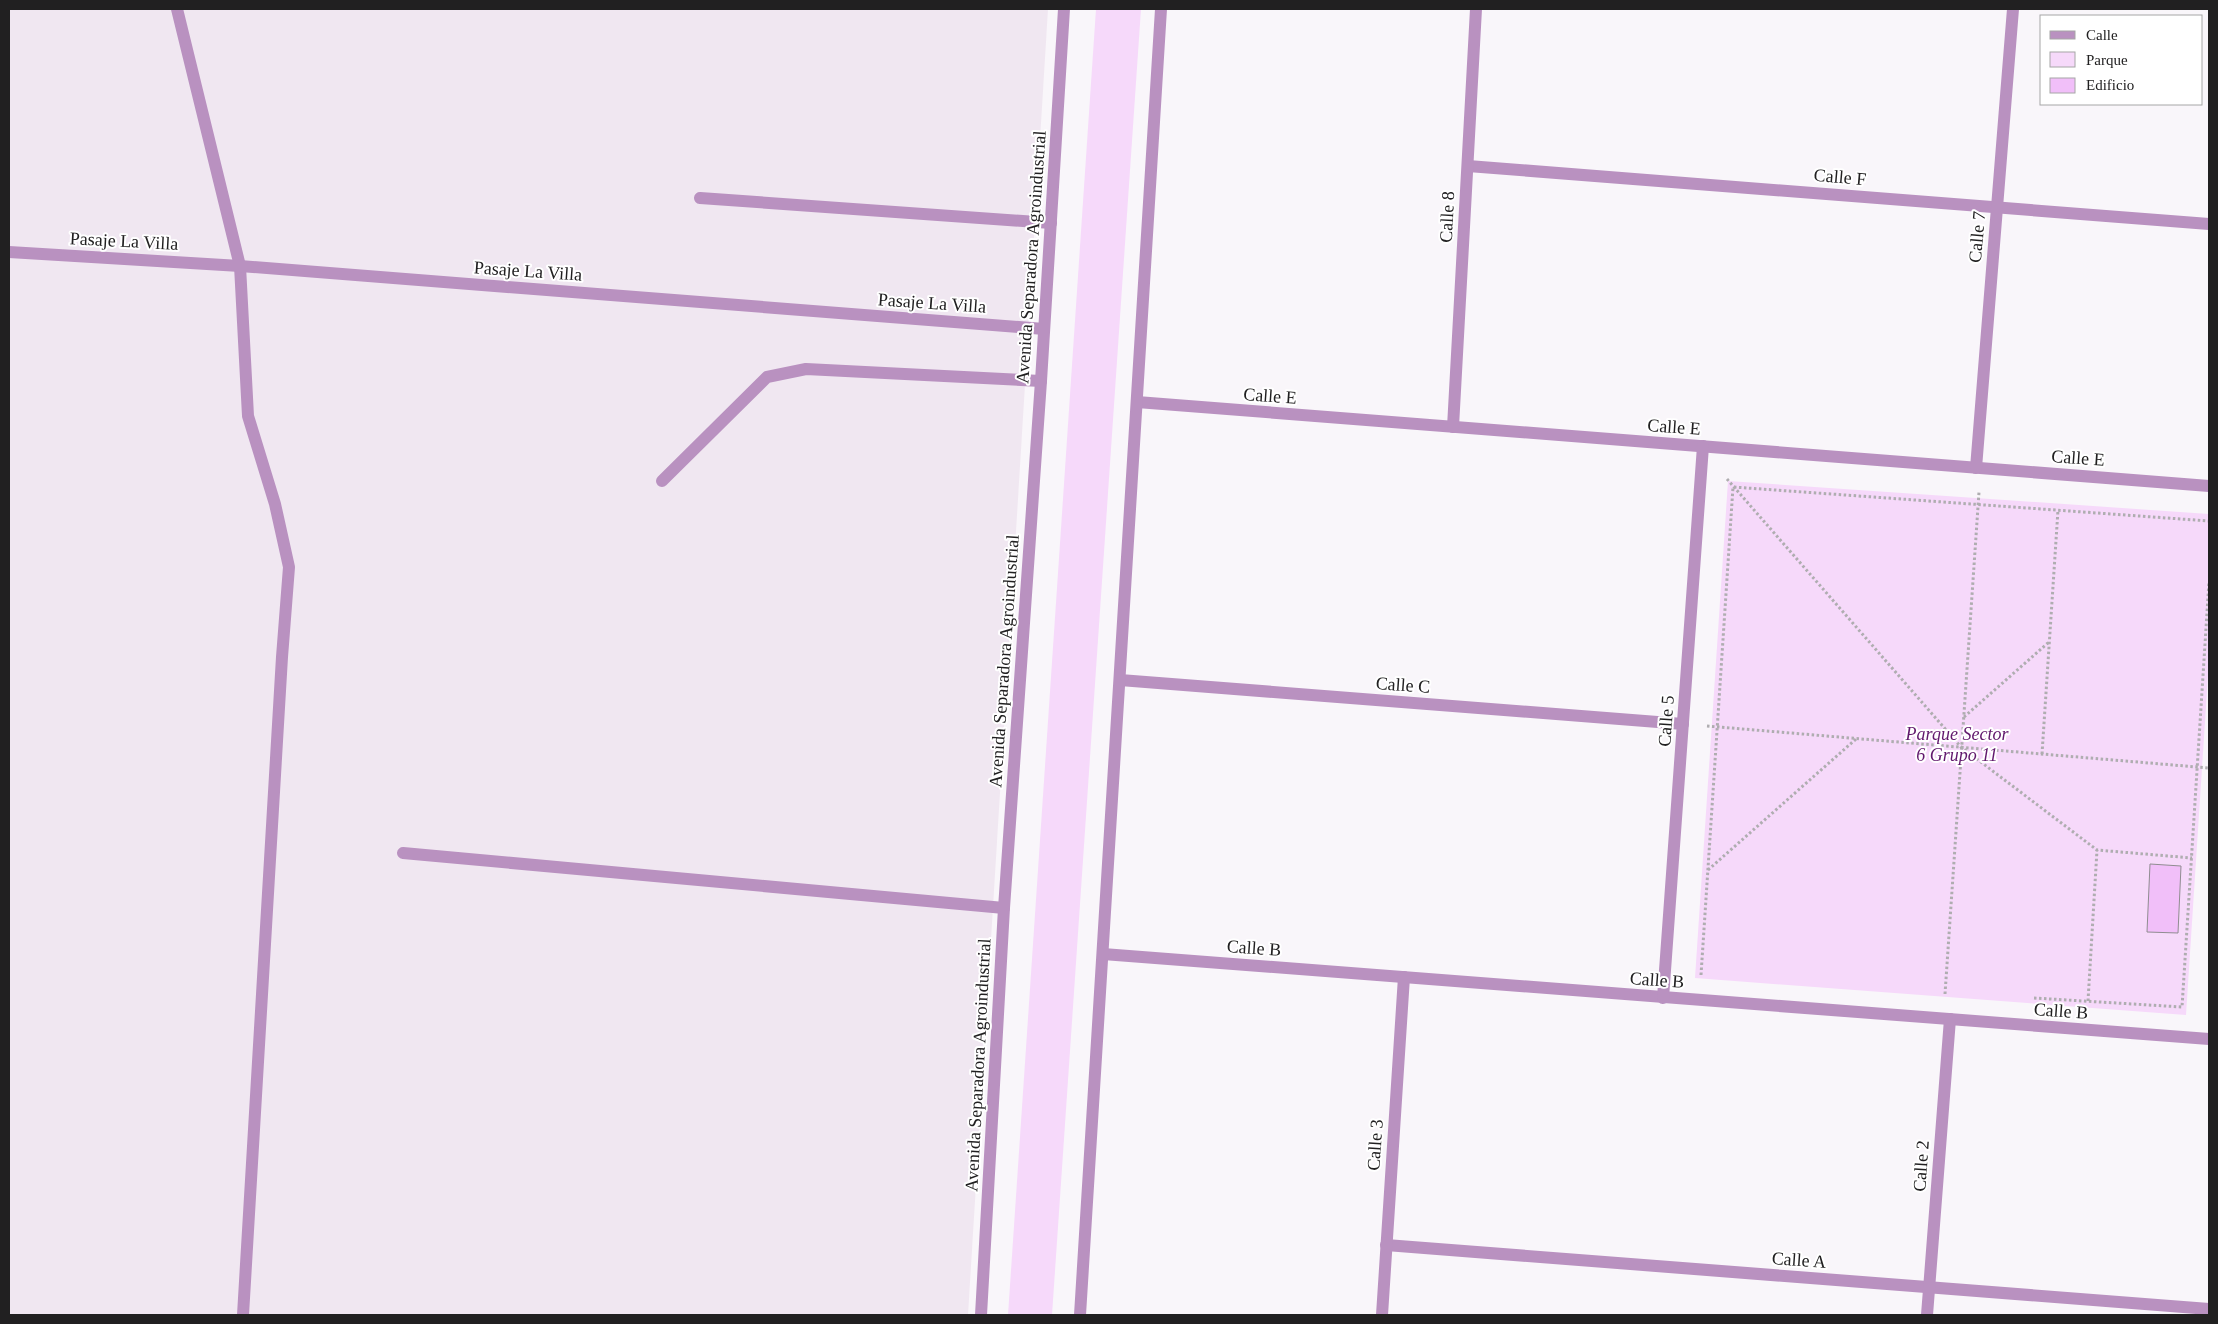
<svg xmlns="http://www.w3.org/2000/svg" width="2218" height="1324" font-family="Georgia,serif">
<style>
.built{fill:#f0e7f1}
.green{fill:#f6d9fa}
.building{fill:#f1bff9;stroke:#908d91}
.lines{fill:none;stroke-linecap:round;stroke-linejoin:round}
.path{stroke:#afadb0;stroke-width:3;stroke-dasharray:2.5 2.5;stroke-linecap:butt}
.minor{stroke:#b991c0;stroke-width:12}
.labels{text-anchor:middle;stroke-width:4;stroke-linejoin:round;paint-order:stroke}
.street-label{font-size:18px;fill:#212021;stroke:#fff}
.park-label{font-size:18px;font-style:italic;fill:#61186d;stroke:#fff}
</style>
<rect width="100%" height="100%" fill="#f9f6fa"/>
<path class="built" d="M9,9H1048L968,1315H9Z"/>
<g class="green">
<path d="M1096,9H1141L1052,1315H1008Z"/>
<path d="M1728,481L2209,514V660L2186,1015L1695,978Z"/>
</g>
<path class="building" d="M2150,864L2181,866L2178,933L2147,932Z"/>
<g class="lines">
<g class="path">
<path d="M1727,479L1961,747L2097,850L2192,858"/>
<path d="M1964,717L2049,642"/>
<path d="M1707,726L2209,768"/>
<path d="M2042,754L2058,510"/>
<path d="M1708,870L1856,739"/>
<path d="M1701,975L1733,487L2209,521"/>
<path d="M1945,994L1979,492"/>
<path d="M2034,998L2182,1007L2209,581"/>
<path d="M2088,1001L2097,850"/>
</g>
<g class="minor">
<path d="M177,9L240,266L248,416L275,504L289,567L282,657L243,1315"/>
<path d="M1468,166L2209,224"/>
<path d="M700,198L1051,223"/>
<path d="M9,252L240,266L1044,329"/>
<path d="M1137,402L2209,486"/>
<path d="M1453,427L1476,9"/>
<path d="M1976,468L2013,9"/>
<path d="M662,481L767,377L806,369L1041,381"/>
<path d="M1120,680L1683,724"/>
<path d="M403,853L1004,908"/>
<path d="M1103,954L2209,1039"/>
<path d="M1663,998L1703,446"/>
<path d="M1386,1245L2209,1309"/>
<path d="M981,1315L1004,908L1041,381L1064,9"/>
<path d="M1080,1315L1161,9"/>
<path d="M1382,1315L1404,977"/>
<path d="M1927,1315L1950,1019"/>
</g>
</g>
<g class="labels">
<g class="street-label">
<text transform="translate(1840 177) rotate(5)" y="6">Calle F</text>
<text transform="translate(1447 217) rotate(-87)" y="6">Calle 8</text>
<text transform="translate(1977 237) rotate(-85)" y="6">Calle 7</text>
<text transform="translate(124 241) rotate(3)" y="6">Pasaje La Villa</text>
<text transform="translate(1031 257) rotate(-86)" y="6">Avenida Separadora Agroindustrial</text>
<text transform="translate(528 271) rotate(4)" y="6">Pasaje La Villa</text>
<text transform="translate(932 303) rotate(4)" y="6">Pasaje La Villa</text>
<text transform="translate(1270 396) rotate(4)" y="6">Calle E</text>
<text transform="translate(1674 427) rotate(4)" y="6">Calle E</text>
<text transform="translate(2078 458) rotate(4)" y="6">Calle E</text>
<text transform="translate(1004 661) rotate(-86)" y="6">Avenida Separadora Agroindustrial</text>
<text transform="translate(1403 685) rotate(4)" y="6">Calle C</text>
<text transform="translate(1666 721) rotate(-86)" y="6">Calle 5</text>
<text transform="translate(1254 948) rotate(4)" y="6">Calle B</text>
<text transform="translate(1657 980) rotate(4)" y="6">Calle B</text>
<text transform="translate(2061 1011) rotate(4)" y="6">Calle B</text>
<text transform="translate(978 1065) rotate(-87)" y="6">Avenida Separadora Agroindustrial</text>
<text transform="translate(1375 1145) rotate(-86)" y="6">Calle 3</text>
<text transform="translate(1921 1166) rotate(-86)" y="6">Calle 2</text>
<text transform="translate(1799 1260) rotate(4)" y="6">Calle A</text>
</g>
<g class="park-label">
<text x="1957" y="740">Parque Sector<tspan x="1957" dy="21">6 Grupo 11</tspan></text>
</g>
</g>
<rect width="2218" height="1324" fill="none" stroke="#212021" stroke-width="20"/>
<rect x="2040" y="15" width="162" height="90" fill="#ffffff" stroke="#a6a6a6"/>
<rect x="2050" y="31" width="25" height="8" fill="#b991c0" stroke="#a6a6a6"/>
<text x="2086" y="40" font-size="15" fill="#212021">Calle</text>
<rect x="2050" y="52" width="25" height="15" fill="#f6d9fa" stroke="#a6a6a6"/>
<text x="2086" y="65" font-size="15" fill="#212021">Parque</text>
<rect x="2050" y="78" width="25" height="15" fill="#f1bff9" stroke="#a6a6a6"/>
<text x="2086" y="90" font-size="15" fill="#212021">Edificio</text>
</svg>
